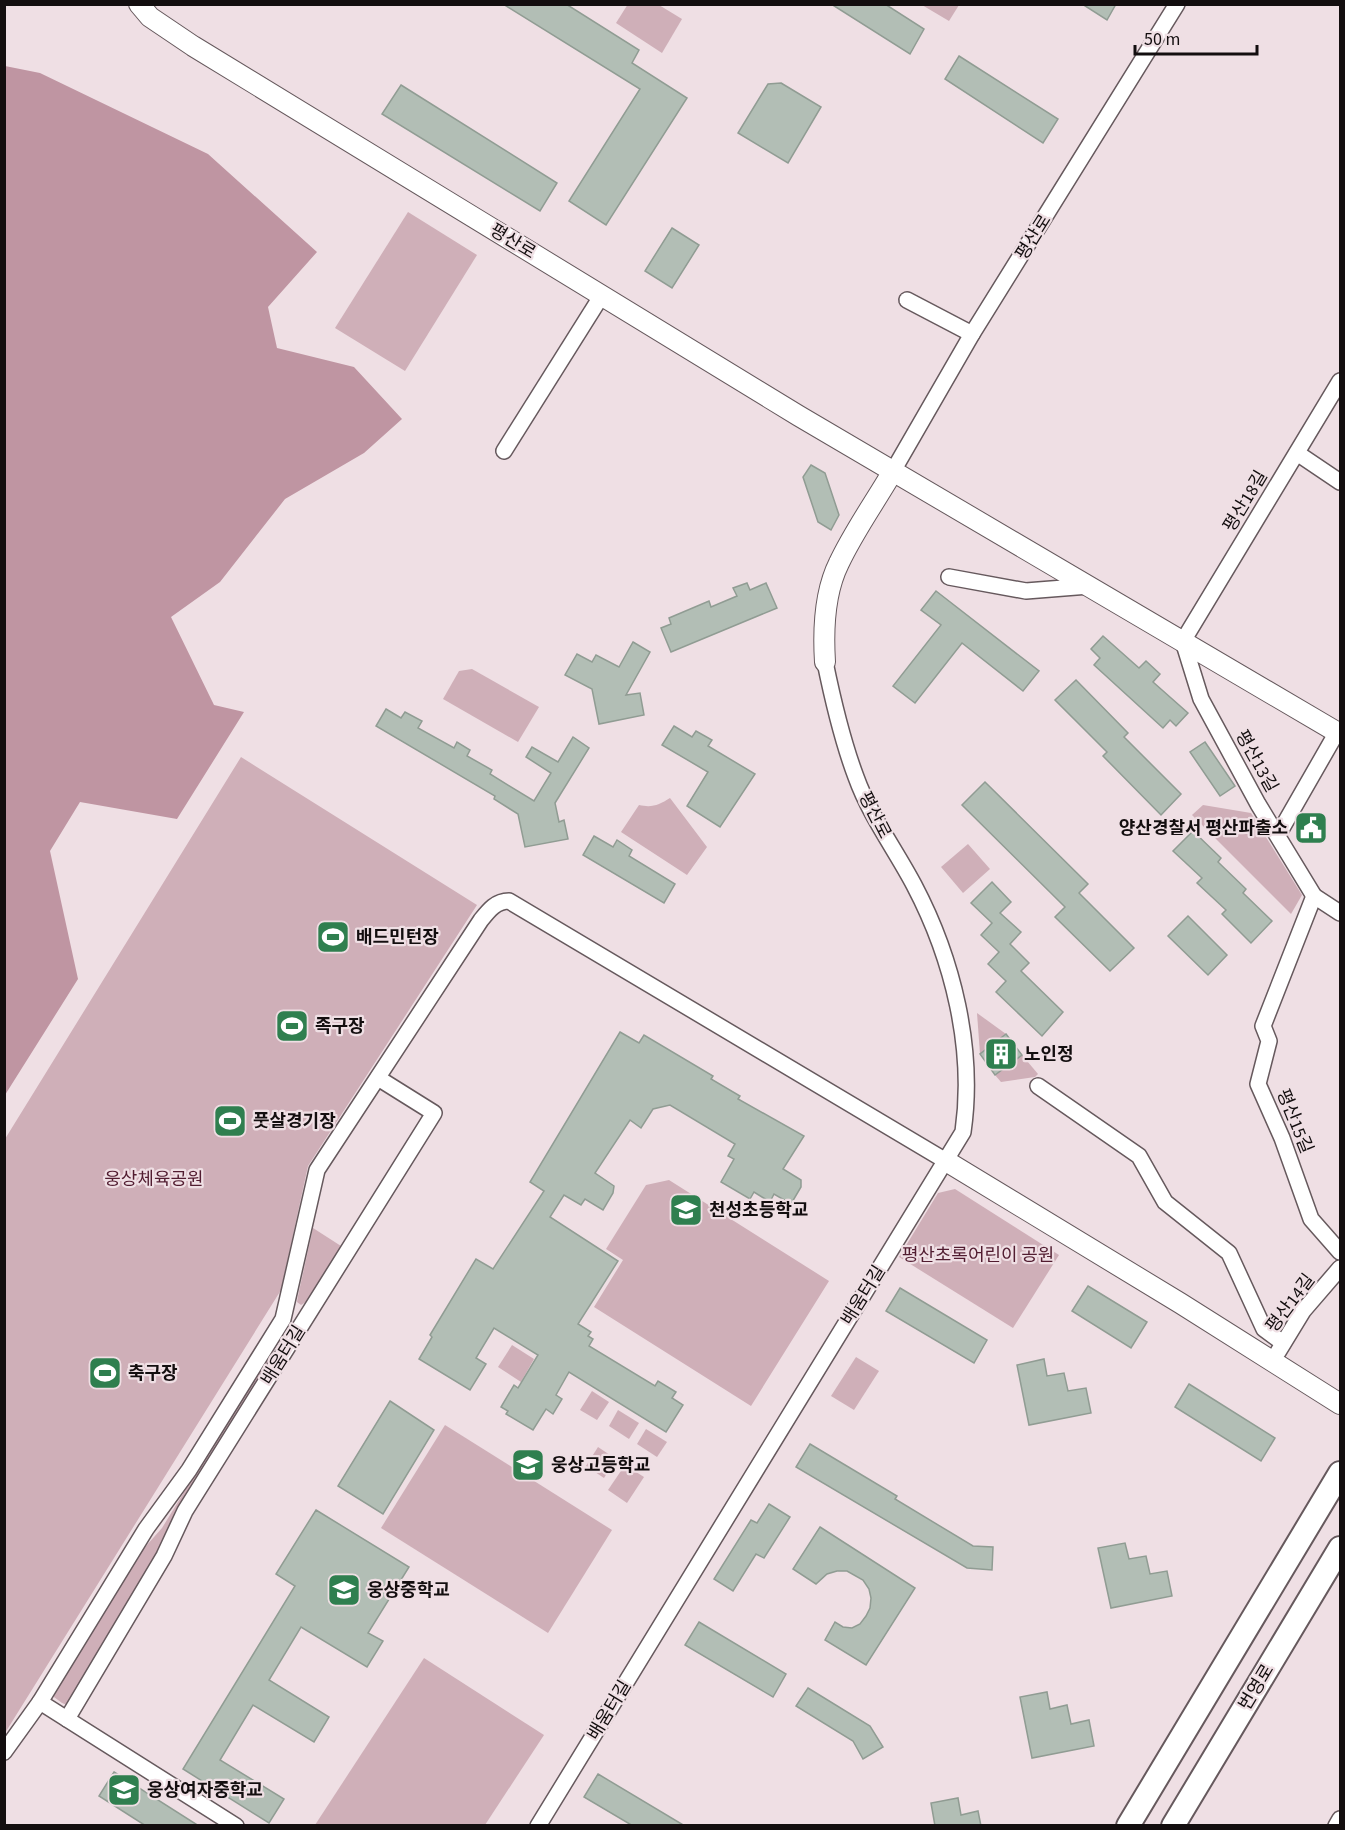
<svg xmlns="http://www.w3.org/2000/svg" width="1345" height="1830" font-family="'Source Sans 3','Noto Sans KR',sans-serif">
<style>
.green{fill:#cfafb8}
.forest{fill:#bf95a2}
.building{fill:#b2beb5;stroke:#909c93;stroke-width:1.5}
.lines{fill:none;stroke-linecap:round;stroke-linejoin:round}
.minor-casing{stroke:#66595d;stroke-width:18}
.tertiary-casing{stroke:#66595d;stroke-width:22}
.secondary-casing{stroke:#66595d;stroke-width:26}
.minor{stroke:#fff;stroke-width:15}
.tertiary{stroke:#fff;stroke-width:20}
.secondary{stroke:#fff;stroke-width:22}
.labels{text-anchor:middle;stroke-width:4.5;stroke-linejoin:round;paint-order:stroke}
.street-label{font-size:18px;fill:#130e0f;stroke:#efdfe4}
.poi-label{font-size:18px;font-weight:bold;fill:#130e0f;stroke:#efdfe4;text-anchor:start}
.park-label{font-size:18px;fill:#511c30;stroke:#efdfe4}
</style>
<rect width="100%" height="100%" fill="#efdfe4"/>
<g class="green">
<path d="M628,4L659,5L682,19L662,53L616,23Z"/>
<path d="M922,5L959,4V5L949,21Z"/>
<path d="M408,212L477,255L405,371L335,328Z"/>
<path d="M472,669L539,707L518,742L443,699L459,671Z"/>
<path d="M241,757L477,905L308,1166L281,1290L5,1733V1139Z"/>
<path d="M670,798L707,847L687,875L621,832L639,805C652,808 659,805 670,798Z"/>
<path d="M1203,805L1251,813L1302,895L1291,914L1192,815Z"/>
<path d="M968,844L990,869L963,893L941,867Z"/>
<path d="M977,1013L1006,1034L980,1054Z"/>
<path d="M1022,1055L1038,1074L1035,1077L1001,1082L995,1075Z"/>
<path d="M669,1180L829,1281L751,1406L594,1307L623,1260L606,1249L646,1185Z"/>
<path d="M955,1189L1059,1255L1013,1328L899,1257L938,1193Z"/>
<path d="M313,1228L341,1246L306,1302L301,1305L297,1302L298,1296Z"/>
<path d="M512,1345L534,1359L521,1382L498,1367Z"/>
<path d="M270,1352L273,1356L169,1531L155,1563L67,1705L62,1703L54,1697V1693L138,1555L162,1528Z"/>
<path d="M856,1357L879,1371L854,1410L831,1396Z"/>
<path d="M592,1391L609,1402L597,1420L580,1410Z"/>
<path d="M618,1410L639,1423L629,1439L609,1426Z"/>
<path d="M445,1425L612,1530L548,1633L381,1528Z"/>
<path d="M646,1429L667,1442L657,1457L637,1444Z"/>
<path d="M598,1447L616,1459L604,1478L586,1466Z"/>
<path d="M625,1465L644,1477L627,1503L608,1490Z"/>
<path d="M424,1658L544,1735L485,1825H315Z"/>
</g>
<path class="forest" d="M5,66L40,73L208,154L317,252L268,307L277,348L354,367L402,419L364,453L285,499L220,582L171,617L214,705L244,712L177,819L80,802L50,851L78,979L5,1095Z"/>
<g class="building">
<path d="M503,4H566L639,50L632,63L687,98L606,225L569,201L640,89Z"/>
<path d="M831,4H885L924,29L910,54Z"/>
<path d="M1082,4H1116L1107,20Z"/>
<path d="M959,56L1058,119L1043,143L945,79Z"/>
<path d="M781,83L821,107L788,163L738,133L768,84Z"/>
<path d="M401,85L557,183L540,211L382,114Z"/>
<path d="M672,228L699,245L672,288L645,271Z"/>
<path d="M811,465L825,473L839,515L831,530L818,522L803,477Z"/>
<path d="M747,583L750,590L766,583L777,608L671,652L661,628L671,624L669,618L709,601L711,607L737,596L733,588Z"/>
<path d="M936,591L1039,671L1023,691L962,643L915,703L893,686L941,625L921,610Z"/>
<path d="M1103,636L1139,668L1146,661L1160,674L1153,682L1188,713L1176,726L1170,720L1163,728L1094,665L1100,658L1091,649Z"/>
<path d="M633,642L650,652L626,695L640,693L644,715L599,724L592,689L565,675L577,654L592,662L596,655L619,667Z"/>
<path d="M1076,680L1128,733L1124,737L1181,794L1161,815L1103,756L1107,752L1055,700Z"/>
<path d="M386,709L401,718L405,712L422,721L418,728L454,748L457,742L470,750L467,756L492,770L490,774L534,801L551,773L526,757L532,747L558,762L573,737L589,748L555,803L559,822L564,820L568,839L525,847L518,814L494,799L495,796L376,726Z"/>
<path d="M674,726L692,737L696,731L712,740L708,746L755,774L720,827L687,806L708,772L662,745Z"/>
<path d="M1205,742L1235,786L1220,796L1190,752Z"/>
<path d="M985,782L1088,884L1079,893L1134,948L1110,971L1055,917L1065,907L962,805Z"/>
<path d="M1193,831L1221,858L1218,862L1246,889L1243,893L1272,921L1251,943L1222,914L1226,910L1197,883L1202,878L1173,851Z"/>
<path d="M594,836L613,847L617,840L632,850L629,856L675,884L664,903L583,855Z"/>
<path d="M992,882L1011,902L1000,913L1021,932L1010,944L1029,963L1021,971L1063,1012L1042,1036L996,992L1006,981L988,964L999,952L981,935L992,923L971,903Z"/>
<path d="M1188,916L1227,955L1208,975L1168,936Z"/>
<path d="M620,1032L639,1043L644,1035L713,1076L711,1079L740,1096L738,1099L804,1136L783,1169L801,1180V1187L791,1204L774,1194L770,1202L754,1192L750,1199L721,1182L734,1159L728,1156L735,1144L670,1105L653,1109L641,1128L630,1120L595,1173L614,1186L613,1193L603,1210L585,1199L581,1205L564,1195L550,1217L618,1261L578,1324L591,1332L588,1336L593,1339L589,1346L655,1386L658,1381L676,1392L672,1398L683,1405L666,1432L569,1372L556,1395L562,1399L553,1414L546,1409L533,1430L506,1414L508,1411L501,1407L514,1385L518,1388L538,1355L494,1328L476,1358L486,1364L470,1390L419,1359L432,1337L430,1335L476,1259L493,1269L544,1191L530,1182Z"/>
<path d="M1006,1034L1022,1055L995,1075L980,1054Z"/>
<path d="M1088,1286L1147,1322L1131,1348L1072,1311Z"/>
<path d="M900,1288L987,1340L974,1363L886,1311Z"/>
<path d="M1044,1359L1047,1376L1064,1373L1068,1391L1086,1388L1091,1413L1029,1425L1017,1365Z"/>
<path d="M1189,1384L1275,1438L1261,1461L1175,1407Z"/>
<path d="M390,1401L434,1430L383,1514L338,1486Z"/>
<path d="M810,1444L897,1496L895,1499L973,1546L993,1547L992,1570L967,1568L796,1467Z"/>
<path d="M769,1504L790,1517L764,1558L756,1554L733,1591L714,1579L751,1520L757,1523Z"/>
<path d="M316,1510L409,1567L368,1633L383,1641L367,1667L301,1627L269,1680L329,1717L314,1742L253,1705L220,1760L284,1799L269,1823L183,1769L295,1586L276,1574Z"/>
<path d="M820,1527L915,1588L866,1665L825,1640L835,1622L843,1627L852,1628L860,1624L866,1616L870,1608L871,1598L869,1589L863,1580L847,1571H837L827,1574L816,1584L793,1569Z"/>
<path d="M1125,1543L1129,1559L1146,1556L1150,1574L1167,1571L1172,1596L1111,1608L1098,1548Z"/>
<path d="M699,1622L786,1674L773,1697L685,1645Z"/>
<path d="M808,1688L870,1726L883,1747L863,1759L853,1741L796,1706Z"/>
<path d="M1047,1692L1050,1709L1067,1705L1071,1724L1089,1720L1094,1746L1032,1758L1020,1697Z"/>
<path d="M114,1772L199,1826H146L99,1796Z"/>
<path d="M598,1774L685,1826H633L584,1797Z"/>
<path d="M958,1798L961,1815L978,1811L981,1826H935L931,1803Z"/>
</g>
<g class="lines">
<defs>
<g id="minor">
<path d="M907,300L972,334"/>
<path d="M1340,381L1183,641L1201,699L1258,804L1314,896L1340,913"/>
<path d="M504,451L602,295"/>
<path d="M1297,453L1340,482"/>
<path d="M893,471L972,334L1177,4"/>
<path d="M949,577L1026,591L1089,586"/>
<path d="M1278,835L1337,732"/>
<path d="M1314,896L1263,1026L1269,1041L1258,1084L1282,1138L1311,1219L1340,1252"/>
<path d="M1038,1086L1139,1156L1165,1202L1229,1253L1264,1329L1283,1343"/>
<path d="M1278,1352L1303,1311L1340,1268"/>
<path d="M67,1719L164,1556L185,1511L434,1113L378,1078"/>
<path d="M4,1752L40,1702"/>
<path d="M236,1826L40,1702L146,1529L189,1470L283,1319L317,1170L481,920C489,910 496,901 509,901L946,1161"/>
<path d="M538,1826L963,1132C975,1049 953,959 914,885C895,849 870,816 856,777C842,740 833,701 825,662"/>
<path d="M1336,1826L1340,1819"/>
</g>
<g id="tertiary">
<path d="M139,4L150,17L193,46L799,416L1340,734"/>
<path d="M825,662C823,630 824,593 839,563C854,531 875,502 893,471"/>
<path d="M946,1161L1180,1303L1340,1404"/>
</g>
<g id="secondary">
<path d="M1128,1826L1340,1473"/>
<path d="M1173,1826L1340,1548"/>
</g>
</defs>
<use href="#minor" class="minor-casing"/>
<use href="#tertiary" class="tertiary-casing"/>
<use href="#secondary" class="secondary-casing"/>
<use href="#minor" class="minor"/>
<use href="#tertiary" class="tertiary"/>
<use href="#secondary" class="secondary"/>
</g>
<defs>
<symbol id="civic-square" viewBox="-11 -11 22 22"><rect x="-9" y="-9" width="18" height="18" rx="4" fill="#2f7f4f" stroke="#efdfe4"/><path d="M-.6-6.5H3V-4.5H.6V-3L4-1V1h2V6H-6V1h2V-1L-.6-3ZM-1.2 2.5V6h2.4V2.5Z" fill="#fff"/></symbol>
<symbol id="stadium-square" viewBox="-11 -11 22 22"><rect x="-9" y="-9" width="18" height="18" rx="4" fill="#2f7f4f" stroke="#efdfe4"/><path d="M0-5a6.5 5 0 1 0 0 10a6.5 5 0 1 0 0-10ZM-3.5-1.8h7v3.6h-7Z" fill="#fff"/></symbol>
<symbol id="building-square" viewBox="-11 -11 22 22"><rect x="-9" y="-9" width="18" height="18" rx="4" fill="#2f7f4f" stroke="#efdfe4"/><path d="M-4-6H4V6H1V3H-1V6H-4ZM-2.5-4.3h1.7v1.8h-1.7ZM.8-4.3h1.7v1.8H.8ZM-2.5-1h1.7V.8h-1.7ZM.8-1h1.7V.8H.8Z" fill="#fff"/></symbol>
<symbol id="school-square" viewBox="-11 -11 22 22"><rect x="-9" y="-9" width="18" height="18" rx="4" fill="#2f7f4f" stroke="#efdfe4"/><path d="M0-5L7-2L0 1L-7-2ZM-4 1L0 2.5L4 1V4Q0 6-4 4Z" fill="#fff"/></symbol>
</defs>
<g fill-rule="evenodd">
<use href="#civic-square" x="1292" y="809" width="38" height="38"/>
<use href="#stadium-square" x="314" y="918" width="38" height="38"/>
<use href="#stadium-square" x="273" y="1007" width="38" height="38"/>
<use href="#building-square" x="982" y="1035" width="38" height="38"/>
<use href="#stadium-square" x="211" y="1102" width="38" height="38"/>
<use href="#school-square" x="667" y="1191" width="38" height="38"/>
<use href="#stadium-square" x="86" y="1354" width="38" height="38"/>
<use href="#school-square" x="509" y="1446" width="38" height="38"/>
<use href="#school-square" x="325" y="1571" width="38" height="38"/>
<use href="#school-square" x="105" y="1771" width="38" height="38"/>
</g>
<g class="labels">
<g class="street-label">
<text transform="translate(1033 237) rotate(-58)" y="6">평산로</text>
<text transform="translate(513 241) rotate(31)" y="6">평산로</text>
<text transform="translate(1245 501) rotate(-59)" y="6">평산18길</text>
<text transform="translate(1257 761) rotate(61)" y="6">평산13길</text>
<text transform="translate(875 815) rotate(63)" y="6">평산로</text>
<text transform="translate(1295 1121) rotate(68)" y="6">평산15길</text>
<text transform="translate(863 1295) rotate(-58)" y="6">배움터길</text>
<text transform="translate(1290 1303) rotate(-53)" y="6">평산14길</text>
<text transform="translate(283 1355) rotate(-58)" y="6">배움터길</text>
<text transform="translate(1256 1687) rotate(-59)" y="6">번영로</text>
<text transform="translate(609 1710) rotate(-59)" y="6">배움터길</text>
</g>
<g class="poi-label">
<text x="1288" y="834" text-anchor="end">양산경찰서 평산파출소</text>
<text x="356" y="943">배드민턴장</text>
<text x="315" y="1032">족구장</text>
<text x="1024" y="1060">노인정</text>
<text x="253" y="1127">풋살경기장</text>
<text x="709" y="1216">천성초등학교</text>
<text x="128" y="1379">축구장</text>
<text x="551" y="1471">웅상고등학교</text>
<text x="367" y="1596">웅상중학교</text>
<text x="147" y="1796">웅상여자중학교</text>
</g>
<g class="park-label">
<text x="154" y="1185">웅상체육공원</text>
<text x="978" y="1261">평산초록어린이 공원</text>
</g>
</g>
<rect width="1345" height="1830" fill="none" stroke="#130e0f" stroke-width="12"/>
<path d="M1135 45v9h122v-9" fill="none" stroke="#130e0f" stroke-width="3"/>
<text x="1144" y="45" font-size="18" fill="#130e0f" stroke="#efdfe4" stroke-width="4.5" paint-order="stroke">50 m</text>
</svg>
